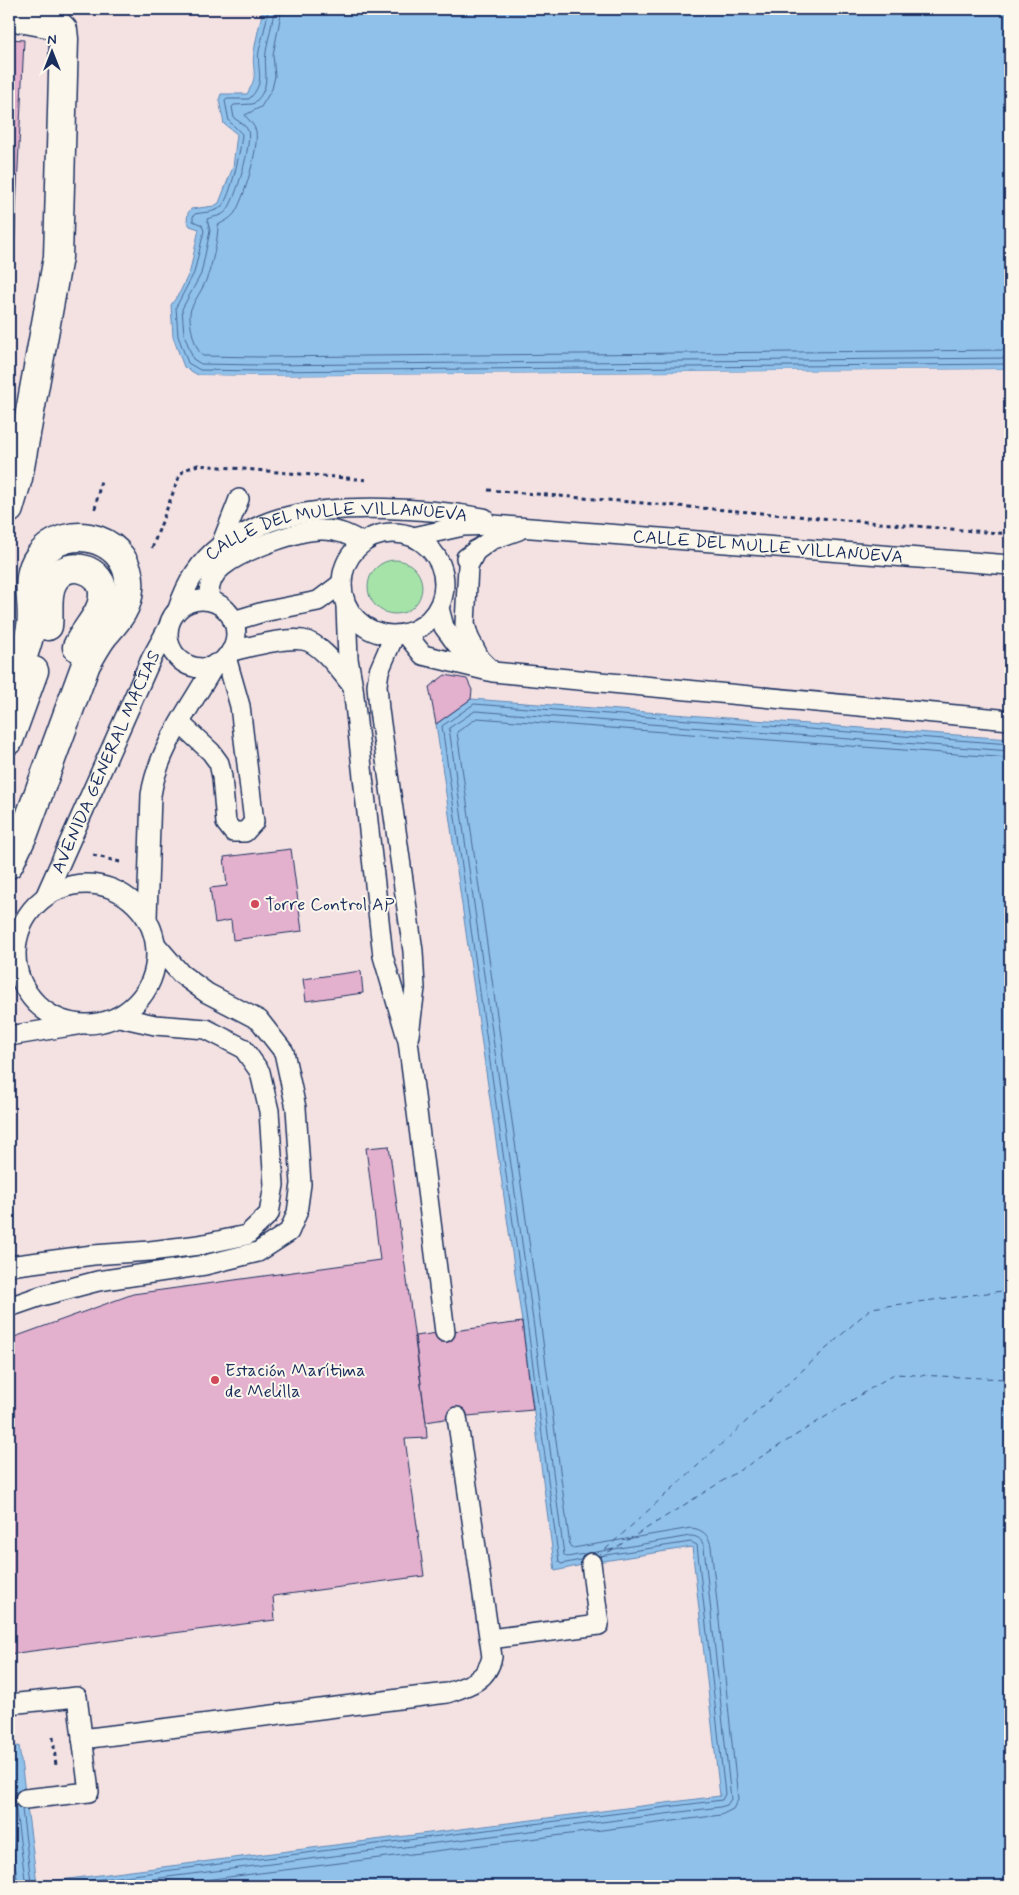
<svg xmlns="http://www.w3.org/2000/svg" width="1019" height="1895" font-family="Mynerve,sans-serif">
<style>
.green{fill:#a6e3a9;stroke:#608984}
.water{fill:#8fc1eb;stroke:#6187b3}
.pier{fill:#f4e2e3}
.lines{fill:none;stroke-linecap:round;stroke-linejoin:round}
.shore{stroke:#496996;stroke-width:1}
.ferry{stroke:#385481;stroke-width:1;stroke-dasharray:6 5;stroke-linecap:butt}
.building{fill:#e3b0cd;stroke:#1b2f5e}
.service-casing{stroke:#1b2f5e;stroke-width:22}
.minor-casing{stroke:#1b2f5e;stroke-width:31}
.path{stroke:#1b2f5e;stroke-width:3;stroke-dasharray:4 4;stroke-linecap:butt}
.service{stroke:#fbf7ec;stroke-width:19}
.minor{stroke:#fbf7ec;stroke-width:28}
.poi-dot{fill:#d1495b;stroke:#fbf7ec;stroke-width:2}
.labels{text-anchor:middle;stroke-width:4;stroke-linejoin:round;paint-order:stroke}
.street-label{font-size:18px;fill:#1b2f5e;stroke:#fbf7ec}
.poi-label{font-size:18px;fill:#1b2f5e;stroke:#fbf7ec;text-anchor:start}
</style>
<rect width="100%" height="100%" fill="#f4e2e3"/>
<filter id="ink" filterUnits="userSpaceOnUse"><feTurbulence type="fractalNoise" baseFrequency=".02" numOctaves="2"/><feDisplacementMap in="SourceGraphic" scale="10" xChannelSelector="R" yChannelSelector="G"/><feConvolveMatrix kernelMatrix="1 2 1 2 8 2 1 2 1" color-interpolation-filters="sRGB"/></filter>
<g filter="url(#ink)">
<circle class="green" cx="395" cy="587" r="27"/>
<g class="water">
<path d="M263,9H1010V369L259,376L198,375L184,367L173,337L171,305L180,292L190,271L199,229L190,226L187,221L188,213L191,209L214,206L219,203L233,167L237,134L224,124L219,100L221,94H247C260,72 251,73 254,52C256,38 260,23 263,9Z"/>
<path d="M471,699L1010,739V1886H9V1747L19,1746L37,1883L720,1796L692,1547L591,1563L555,1571L522,1322L436,724Z"/>
</g>
<path class="pier" d="M1010,369V371L816,374L259,379L198,377V375L259,376Z"/>
<g class="lines">
<g class="shore">
<path d="M268,9C267,23 262,37 259,51C256,69 267,82 249,99H227L225,101L229,121L242,134C241,148 231,198 221,207C214,213 203,212 195,214L193,216V221L202,225L204,231L194,273L176,307L178,336L188,363L200,370L259,371L1010,364"/>
<path d="M274,9C273,24 268,37 266,52C263,71 273,87 253,104L234,105L232,107L234,118C239,122 246,125 248,131C252,144 236,199 227,210C222,217 214,216 207,219L210,231L201,274L182,309L184,334L193,359L201,364L259,365L1010,358"/>
<path d="M282,9L273,55L275,76L272,89L261,107L245,115C248,120 254,124 256,131C259,147 244,200 234,214C230,219 223,222 218,225C218,240 212,265 207,278C203,289 195,299 191,309C187,318 195,351 203,356L259,357L1010,350"/>
<path d="M581,1560L561,1564L559,1562L527,1321L442,726L474,704L1010,744"/>
<path d="M9,1759L26,1886"/>
<path d="M22,1809L31,1882L34,1886"/>
<path d="M9,1817L18,1886"/>
<path d="M47,1886L722,1800L725,1794L697,1545L691,1542L599,1556"/>
<path d="M97,1886L720,1807L727,1805L731,1799L704,1547C702,1539 697,1536 690,1536L567,1557L564,1555L533,1320L449,728L475,711L1010,751"/>
<path d="M157,1886L721,1815L733,1809L738,1799L711,1546C709,1535 702,1529 691,1528L573,1548L570,1546L540,1319L457,732L477,718L1010,758"/>
</g>
<g class="ferry">
<path d="M597,1557L871,1308L1010,1290"/>
<path d="M599,1558L894,1374L1006,1379L1010,1384"/>
</g>
</g>
<g class="building">
<path d="M9,39L24,40L14,252L9,251Z"/>
<path d="M445,675L467,679L472,690L471,699L436,724L429,687Z"/>
<path d="M291,849L302,931L233,940L231,920L215,923L210,888L227,886L224,857Z"/>
<path d="M361,971L363,993L306,1001L303,979Z"/>
<path d="M389,1146L426,1422L427,1438L405,1439L424,1576L273,1596L275,1620L9,1654V1339L133,1294L380,1260L366,1148Z"/>
<path d="M522,1322L533,1410L457,1417L426,1422L415,1336Z"/>
</g>
<g class="lines">
<defs>
<g id="service">
<circle cx="393" cy="584" r="51"/>
<path id="s1" d="M414,537L463,526L493,525L1010,565"/>
<path d="M221,545L239,499"/>
<path d="M476,550L468,566L465,624L469,638L480,659L492,671"/>
<path d="M466,558L491,540L519,530"/>
<path d="M209,600C208,587 212,574 223,566C242,551 299,529 323,530C339,530 350,535 362,543"/>
<circle cx="202" cy="634" r="34"/>
<path d="M346,606L348,659L353,687L383,956L408,1041L445,1332"/>
<path d="M439,608L444,627L455,642L476,666"/>
<path id="s2" d="M178,609C186,584 198,563 220,546C226,542 233,539 240,536C255,528 270,520 286,517C344,503 425,508 484,518"/>
<path d="M233,621L263,612L318,601L342,583"/>
<path d="M406,634L423,655L493,672L1010,720"/>
<path d="M394,636L379,671L377,685L379,710L413,951L415,988L409,1035"/>
<path d="M231,651C250,647 284,637 303,640C321,643 340,671 351,684"/>
<path d="M181,724L211,752L219,763L222,777L226,823L233,832H245L254,822L240,706L226,657"/>
<circle cx="86" cy="954" r="70"/>
<path id="s3" d="M46,895L151,659L168,628"/>
<path d="M147,918L151,795C158,748 192,705 215,664"/>
<path d="M9,1036L77,1025"/>
<path d="M9,1266L93,1255L150,1251L199,1245L247,1235L269,1214L274,1185L269,1111L260,1072L243,1048L206,1029L155,1025L119,1017"/>
<path d="M9,1307L41,1296L98,1281L205,1265L258,1252L289,1232L297,1213L301,1184L296,1108L284,1052L259,1020L207,993L181,974L156,945"/>
<path d="M490,1639L599,1625L591,1563"/>
<path d="M9,1704L77,1697L89,1792L25,1799"/>
<path d="M82,1739L447,1693C468,1686 487,1681 492,1657L457,1417"/>
</g>
<g id="minor">
<path d="M9,16L58,25L63,30L64,39L58,257L18,478L9,509"/>
<path d="M48,626C50,611 45,593 54,580C68,558 104,569 103,595C103,614 84,630 77,647"/>
<path d="M9,692C17,671 27,650 31,627C35,604 23,578 39,557C69,518 134,540 129,589C128,609 116,621 104,635C97,644 92,654 86,664L24,833L9,864"/>
<path d="M9,740L34,671"/>
</g>
</defs>
<use href="#service" class="service-casing"/>
<use href="#minor" class="minor-casing"/>
<g class="path">
<path d="M488,490L1010,534"/>
<path d="M95,509L101,480"/>
<path d="M152,548L179,477L184,470L198,465L369,480"/>
<path d="M93,855L124,863"/>
<path d="M53,1737L56,1766L54,1768"/>
</g>
<use href="#service" class="service"/>
<use href="#minor" class="minor"/>
</g>
</g>
<g class="poi-dot">
<circle cx="255" cy="904" r="5"/>
<circle cx="215" cy="1380" r="5"/>
</g>
<g class="labels">
<g class="street-label">
<text dy="6" stroke="none"><textPath href="#s2" startOffset="196">CALLE DEL MULLE VILLANUEVA</textPath></text>
<text dy="6" stroke="none"><textPath href="#s1" startOffset="356">CALLE DEL MULLE VILLANUEVA</textPath></text>
<text dy="6" stroke="none"><textPath href="#s3" startOffset="146">AVENIDA GENERAL MACÍAS</textPath></text>
</g>
<g class="poi-label">
<text x="265" y="910">Torre Control AP</text>
<text x="225" y="1376">Estación Marítima<tspan x="225" dy="21">de Melilla</tspan></text>
</g>
</g>
<rect width="1019" height="1895" fill="none" stroke="#fbf7ec" stroke-width="30"/>
<rect x="15" y="15" width="989" height="1865" fill="none" stroke="#1b2f5e" stroke-width="2" filter="url(#ink)"/>
<g transform="translate(52 52)" stroke="#fbf7ec" stroke-width="4" paint-order="stroke">
<path d="M0-4L9 19L0 12L-9 19Z" fill="#1b2f5e"/>
<text y="-8" font-size="14" font-weight="bold" text-anchor="middle" fill="#1b2f5e">N</text>
</g>
</svg>
